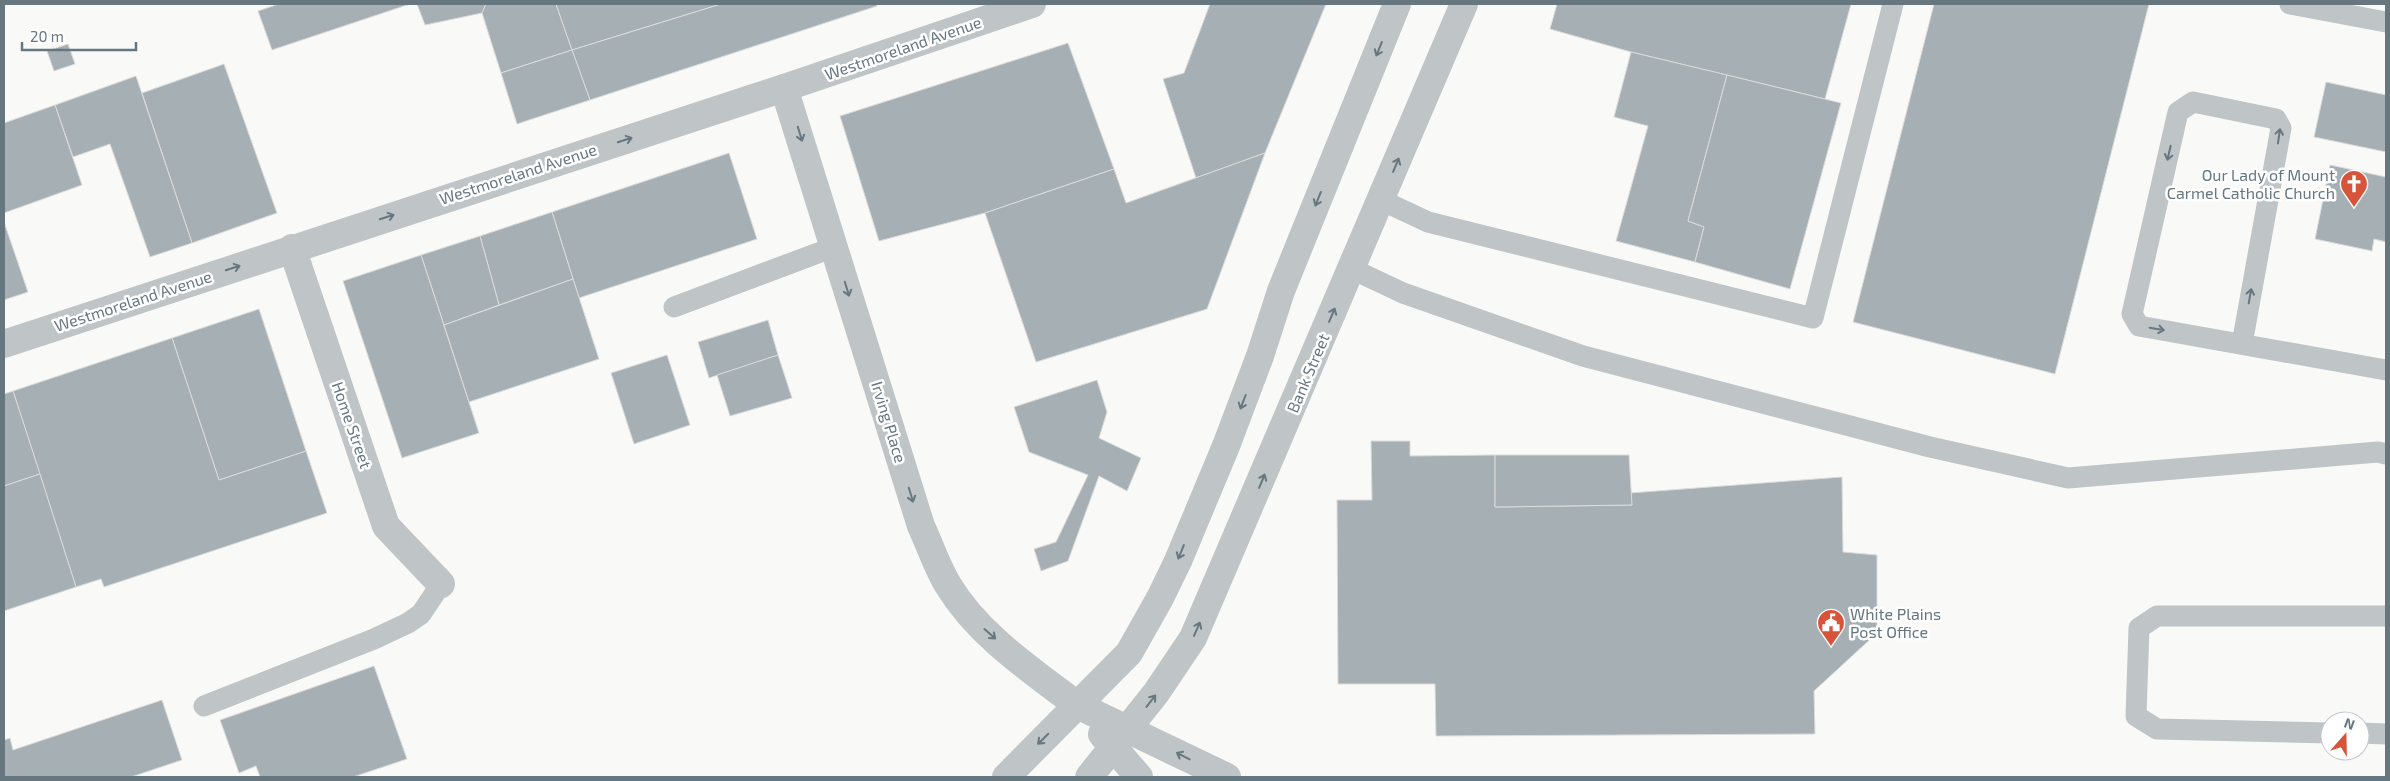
<svg xmlns="http://www.w3.org/2000/svg" width="2390" height="781" font-family="'Exo 2',sans-serif">
<style>
.building{fill:#a6afb4;stroke:#dbdbda}
.lines{fill:none;stroke-linecap:round;stroke-linejoin:round}
.service{stroke:#bfc4c7;stroke-width:21}
.minor{stroke:#bfc4c7;stroke-width:28}
.tertiary{stroke:#bfc4c7;stroke-width:28}
.oneway{stroke:#667780}
.labels{text-anchor:middle;stroke-width:5;stroke-linejoin:round;paint-order:stroke}
.street-label{font-size:16px;fill:#667780;stroke:#fff}
.poi-label{font-size:16px;fill:#667780;stroke:#fff;text-anchor:end}
</style>
<rect width="100%" height="100%" fill="#f9f9f8"/>
<g class="building">
<path d="M279,4H410L272,50L258,11Z"/>
<path d="M417,4H486L482,13L425,25Z"/>
<path d="M486,4H556L572,50L501,73L482,13Z"/>
<path d="M556,4H721L572,50Z"/>
<path d="M721,4H876L877,6L590,100L572,50Z"/>
<path d="M1210,4H1326L1265,153L1196,178L1163,79L1184,73Z"/>
<path d="M1557,4H1851L1825,99L1631,52L1550,29Z"/>
<path d="M1934,4H2149L2055,374L1853,322Z"/>
<path d="M1068,43L1114,169L985,213L879,241L840,116Z"/>
<path d="M68,44L75,64L54,71L47,51Z"/>
<path d="M572,50L590,100L517,124L501,73Z"/>
<path d="M1631,52L1727,75L1688,221L1704,227L1695,262L1616,241L1648,126L1614,117Z"/>
<path d="M224,64L277,213L192,243L142,93Z"/>
<path d="M1727,75L1841,103L1790,289L1695,262L1704,227L1688,221Z"/>
<path d="M136,76L192,243L150,257L110,144L73,157L55,105Z"/>
<path d="M2326,82L2386,95V152L2314,137Z"/>
<path d="M55,105L82,185L4,213V123Z"/>
<path d="M729,153L757,239L579,298L552,212Z"/>
<path d="M1265,153L1207,309L1036,362L985,213L1114,169L1126,203Z"/>
<path d="M2330,165L2386,177V242L2374,239L2372,251L2315,239Z"/>
<path d="M552,212L573,279L499,305L480,236Z"/>
<path d="M4,222L28,292L4,300Z"/>
<path d="M480,236L499,305L444,325L421,255Z"/>
<path d="M421,255L479,433L402,458L343,281Z"/>
<path d="M573,279L599,359L469,402L444,325Z"/>
<path d="M259,309L306,451L219,480L172,338Z"/>
<path d="M768,320L778,355L709,378L698,342Z"/>
<path d="M172,338L219,480L306,451L327,513L104,587L101,579L76,587L13,391Z"/>
<path d="M667,355L690,425L634,444L611,373Z"/>
<path d="M778,355L792,398L730,416L717,375Z"/>
<path d="M1097,380L1107,412L1099,438L1141,458L1127,491L1099,476L1068,561L1041,571L1034,549L1056,542L1088,475L1029,452L1014,407Z"/>
<path d="M13,391L40,474L4,486V394Z"/>
<path d="M1371,441H1410V456L1495,455V507L1632,505L1630,493L1842,477L1843,552L1877,555V633L1814,691L1815,734L1436,736L1435,684H1338L1337,500H1372Z"/>
<path d="M1495,455H1629L1632,505L1495,507Z"/>
<path d="M40,474L76,587L4,611V486Z"/>
<path d="M374,666L407,759L353,777H260L256,766L239,773L220,720Z"/>
<path d="M162,700L182,760L131,777H4V740L10,738L13,750Z"/>
</g>
<g class="lines">
<g class="service">
<path d="M2290,4L2386,22"/>
<path d="M1381,200L1428,222L1813,318L1893,4"/>
<path d="M1352,269L1403,293L1583,356L1930,447L2068,478L2378,452L2386,454"/>
<path d="M674,307L834,247"/>
<path d="M2242,344L2281,128L2276,119L2193,102L2178,112L2132,314L2139,326L2386,370"/>
<path d="M204,706L374,639L408,623L421,614L441,584"/>
<path d="M2330,733L2157,729L2136,716L2139,628L2157,616H2386"/>
<path d="M2360,733L2386,734"/>
</g>
<g class="minor">
<path d="M784,88L921,526C930,545 937,567 948,585C978,635 1031,670 1077,705"/>
<path d="M292,248L386,526L441,584"/>
<path d="M4,344L784,88L1032,4"/>
</g>
<g class="tertiary">
<path d="M1077,705L1227,777"/>
<path d="M1102,734L1139,777"/>
<path d="M1006,777L1129,653L1160,598L1178,561L1226,446L1260,356L1281,291L1397,4"/>
<path d="M1089,777L1156,693L1193,638L1464,4"/>
</g>
</g>
<defs><path id="oneway-shaft" d="M-6 0H5M1.5-3L5.5 0L1.5 3" fill="none" stroke-width="1.6" stroke-linecap="round" stroke-linejoin="round" transform="scale(1.25)"/></defs>
<g class="oneway">
<use href="#oneway-shaft" transform="translate(1379 49) rotate(112)"/>
<use href="#oneway-shaft" transform="translate(800 134) rotate(73)"/>
<use href="#oneway-shaft" transform="translate(2279 136) rotate(-82)"/>
<use href="#oneway-shaft" transform="translate(625 140) rotate(-18)"/>
<use href="#oneway-shaft" transform="translate(2169 153) rotate(103)"/>
<use href="#oneway-shaft" transform="translate(1396 165) rotate(-67)"/>
<use href="#oneway-shaft" transform="translate(1318 199) rotate(112)"/>
<use href="#oneway-shaft" transform="translate(387 217) rotate(-18)"/>
<use href="#oneway-shaft" transform="translate(233 268) rotate(-18)"/>
<use href="#oneway-shaft" transform="translate(847 289) rotate(73)"/>
<use href="#oneway-shaft" transform="translate(2250 296) rotate(-80)"/>
<use href="#oneway-shaft" transform="translate(1332 315) rotate(-67)"/>
<use href="#oneway-shaft" transform="translate(2157 329) rotate(10)"/>
<use href="#oneway-shaft" transform="translate(1243 402) rotate(111)"/>
<use href="#oneway-shaft" transform="translate(1262 481) rotate(-67)"/>
<use href="#oneway-shaft" transform="translate(911 495) rotate(73)"/>
<use href="#oneway-shaft" transform="translate(1181 552) rotate(112)"/>
<use href="#oneway-shaft" transform="translate(1197 629) rotate(-66)"/>
<use href="#oneway-shaft" transform="translate(990 634) rotate(41)"/>
<use href="#oneway-shaft" transform="translate(1151 701) rotate(-52)"/>
<use href="#oneway-shaft" transform="translate(1043 739) rotate(135)"/>
<use href="#oneway-shaft" transform="translate(1183 756) rotate(-153)"/>
</g>
<defs>
<symbol id="church-pin" viewBox="-11 -11 22 30"><path d="M0 17L-7.5 6A9.5 9.5 0 1 1 7.5 6Z" fill="#d7533a" stroke="#fff"/><path d="M-1.2-6h2.4v3.5h3.3v2.4h-3.3V6h-2.4V-.1h-3.3v-2.4h3.3Z" fill="#fff"/></symbol>
<symbol id="civic-pin" viewBox="-11 -11 22 30"><path d="M0 17L-7.5 6A9.5 9.5 0 1 1 7.5 6Z" fill="#d7533a" stroke="#fff"/><path d="M-.6-6.5H3V-4.5H.6V-3L4-1V1h2V6H-6V1h2V-1L-.6-3ZM-1.2 2.5V6h2.4V2.5Z" fill="#fff"/></symbol>
</defs>
<g fill-rule="evenodd">
<use href="#church-pin" x="2338" y="168" width="32" height="43"/>
<use href="#civic-pin" x="1815" y="607" width="32" height="43"/>
</g>
<g class="labels">
<g class="street-label">
<text transform="translate(903 48) rotate(-19)" y="6">Westmoreland Avenue</text>
<text transform="translate(518 174) rotate(-18)" y="6">Westmoreland Avenue</text>
<text transform="translate(133 301) rotate(-18)" y="6">Westmoreland Avenue</text>
<text transform="translate(1308 373) rotate(-67)" y="6">Bank Street</text>
<text transform="translate(889 422) rotate(73)" y="6">Irving Place</text>
<text transform="translate(352 425) rotate(71)" y="6">Home Street</text>
</g>
<g class="poi-label">
<text x="2335" y="181">Our Lady of Mount<tspan x="2335" dy="18">Carmel Catholic Church</tspan></text>
<text x="1850" y="620" text-anchor="start">White Plains<tspan x="1850" dy="18">Post Office</tspan></text>
</g>
</g>
<rect width="2390" height="781" fill="none" stroke="#667780" stroke-width="10"/>
<g transform="translate(2345 736) rotate(20)"><circle r="24" fill="#ffffff" stroke="#c2c9cc"/>
<path d="M0-4L9 19L0 12L-9 19Z" fill="#d7533a"/>
<text y="-8" font-size="14" font-weight="bold" text-anchor="middle" fill="#667780">N</text>
</g>
<path d="M22 42v8h114v-8" fill="none" stroke="#667780" stroke-width="2.5"/>
<text x="30" y="42" font-size="15" fill="#667780" stroke="#ffffff" stroke-width="4" paint-order="stroke">20 m</text>
</svg>
